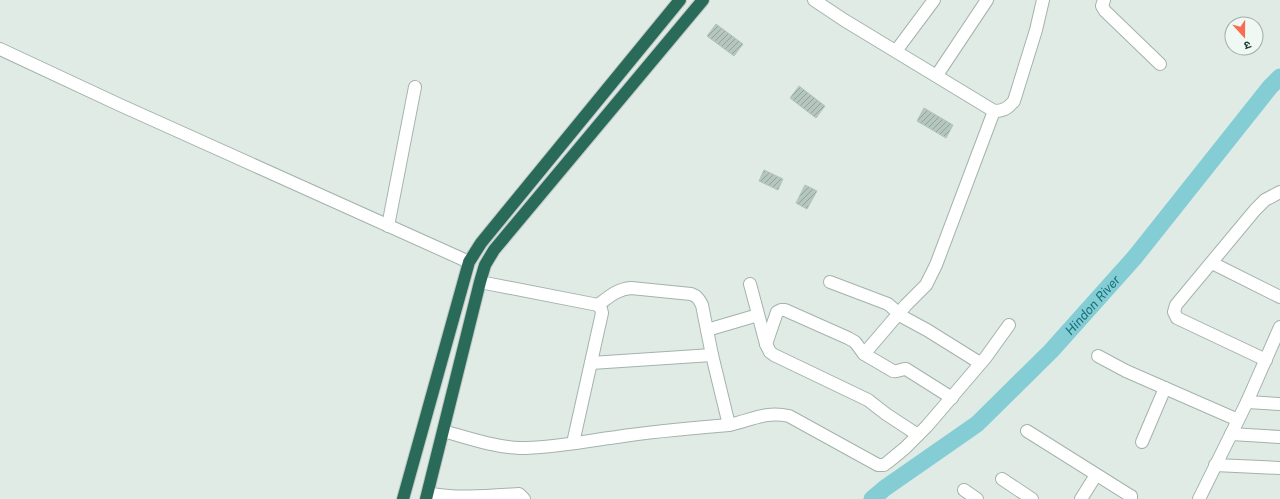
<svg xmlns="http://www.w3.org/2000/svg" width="1280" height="499" font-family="'Public Sans','Noto Sans Devanagari',sans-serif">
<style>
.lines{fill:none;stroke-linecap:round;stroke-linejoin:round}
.river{stroke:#84cdd4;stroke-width:17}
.building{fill:url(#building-hatch);stroke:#b2c5bc}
.minor-casing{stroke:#a3b3ac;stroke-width:14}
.highway-casing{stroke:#c1c8c6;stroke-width:14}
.minor{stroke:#fff;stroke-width:12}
.highway{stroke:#2a6a58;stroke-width:12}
.labels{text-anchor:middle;stroke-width:3;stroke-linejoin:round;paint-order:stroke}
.water-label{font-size:13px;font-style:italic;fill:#17727b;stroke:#f0f8f3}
</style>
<defs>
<pattern id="building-hatch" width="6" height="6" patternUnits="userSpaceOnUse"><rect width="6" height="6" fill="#b5c6be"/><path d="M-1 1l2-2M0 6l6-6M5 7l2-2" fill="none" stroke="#93a29b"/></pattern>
</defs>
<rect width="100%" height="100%" fill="#e0ebe5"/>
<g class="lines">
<path class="river" id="s1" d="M872,499L885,488L977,424L1051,351L1135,257L1270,87L1280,77"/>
</g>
<g class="building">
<path d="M716,24L743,44L734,56L707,36Z"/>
<path d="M799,86L825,106L816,118L790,98Z"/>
<path d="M924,108L953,125L946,138L917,121Z"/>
<path d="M764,170L783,179L778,190L759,181Z"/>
<path d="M805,185L817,191L807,209L796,203Z"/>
</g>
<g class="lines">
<defs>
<g id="minor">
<path d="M814,0L844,20L994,111C1004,111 1008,108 1014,101L1036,30L1043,0"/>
<path d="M1104,0L1102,6L1105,11L1160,64"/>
<path d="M0,49L120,105L469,262"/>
<path d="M896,51L934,0"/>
<path d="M937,75L987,0"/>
<path d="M388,226L415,87"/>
<path d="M1212,263L1280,297"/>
<path d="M480,282L598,305L601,309L602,313L573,443"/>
<path d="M830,282L888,304L903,317L927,330L980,363"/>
<path d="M750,284L766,344L770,352L774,355L868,400L886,414L918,435"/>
<path d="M598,305C609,297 617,289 631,288L691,294C697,296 699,299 702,305L712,355L729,425"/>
<path d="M707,330L758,315"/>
<path d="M766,344L777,312L781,310H785L848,338L855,342L864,354L893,371C898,372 901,369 906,369L952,398"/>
<path d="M864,354L906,305L926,285L936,265L994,111"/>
<path d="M1098,356L1126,371L1238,420"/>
<path d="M1266,360L1177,318L1174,312L1176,305L1255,210L1265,200L1280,192"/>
<path d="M591,363L712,355"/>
<path d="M1247,402L1280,404"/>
<path d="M443,431C468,438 494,447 520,448C553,448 585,441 617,437C654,431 692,428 729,425C752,420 765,411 789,416L878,465H884L888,462L905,448L927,426L986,357L1009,325"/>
<path d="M1027,431L1129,495L1131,496V499"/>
<path d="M1231,434L1280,437"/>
<path d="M1142,442L1165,388"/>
<path d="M1215,465L1280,468"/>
<path d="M1002,479L1032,499"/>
<path d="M964,490L977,499"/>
<path d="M428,493C456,499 489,496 519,494L524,499"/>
<path d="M1081,499L1096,475"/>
<path d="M1199,499L1247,402L1280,327"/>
</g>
<g id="highway">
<path d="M403,499L469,262L481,243L680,0"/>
<path d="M426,499L480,282L485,265L494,250L703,0"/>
</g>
</defs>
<use href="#minor" class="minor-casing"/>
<use href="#highway" class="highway-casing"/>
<use href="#minor" class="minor"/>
<use href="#highway" class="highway"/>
</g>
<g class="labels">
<g class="water-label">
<text dy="5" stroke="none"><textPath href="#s1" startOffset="295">Hindon River</textPath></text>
</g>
</g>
<g transform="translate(1244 36) rotate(159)"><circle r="19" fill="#f0f8f3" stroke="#9dada6"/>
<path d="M0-3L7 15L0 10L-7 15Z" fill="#f86d51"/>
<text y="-6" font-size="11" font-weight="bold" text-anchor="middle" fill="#203c32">उ</text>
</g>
</svg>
